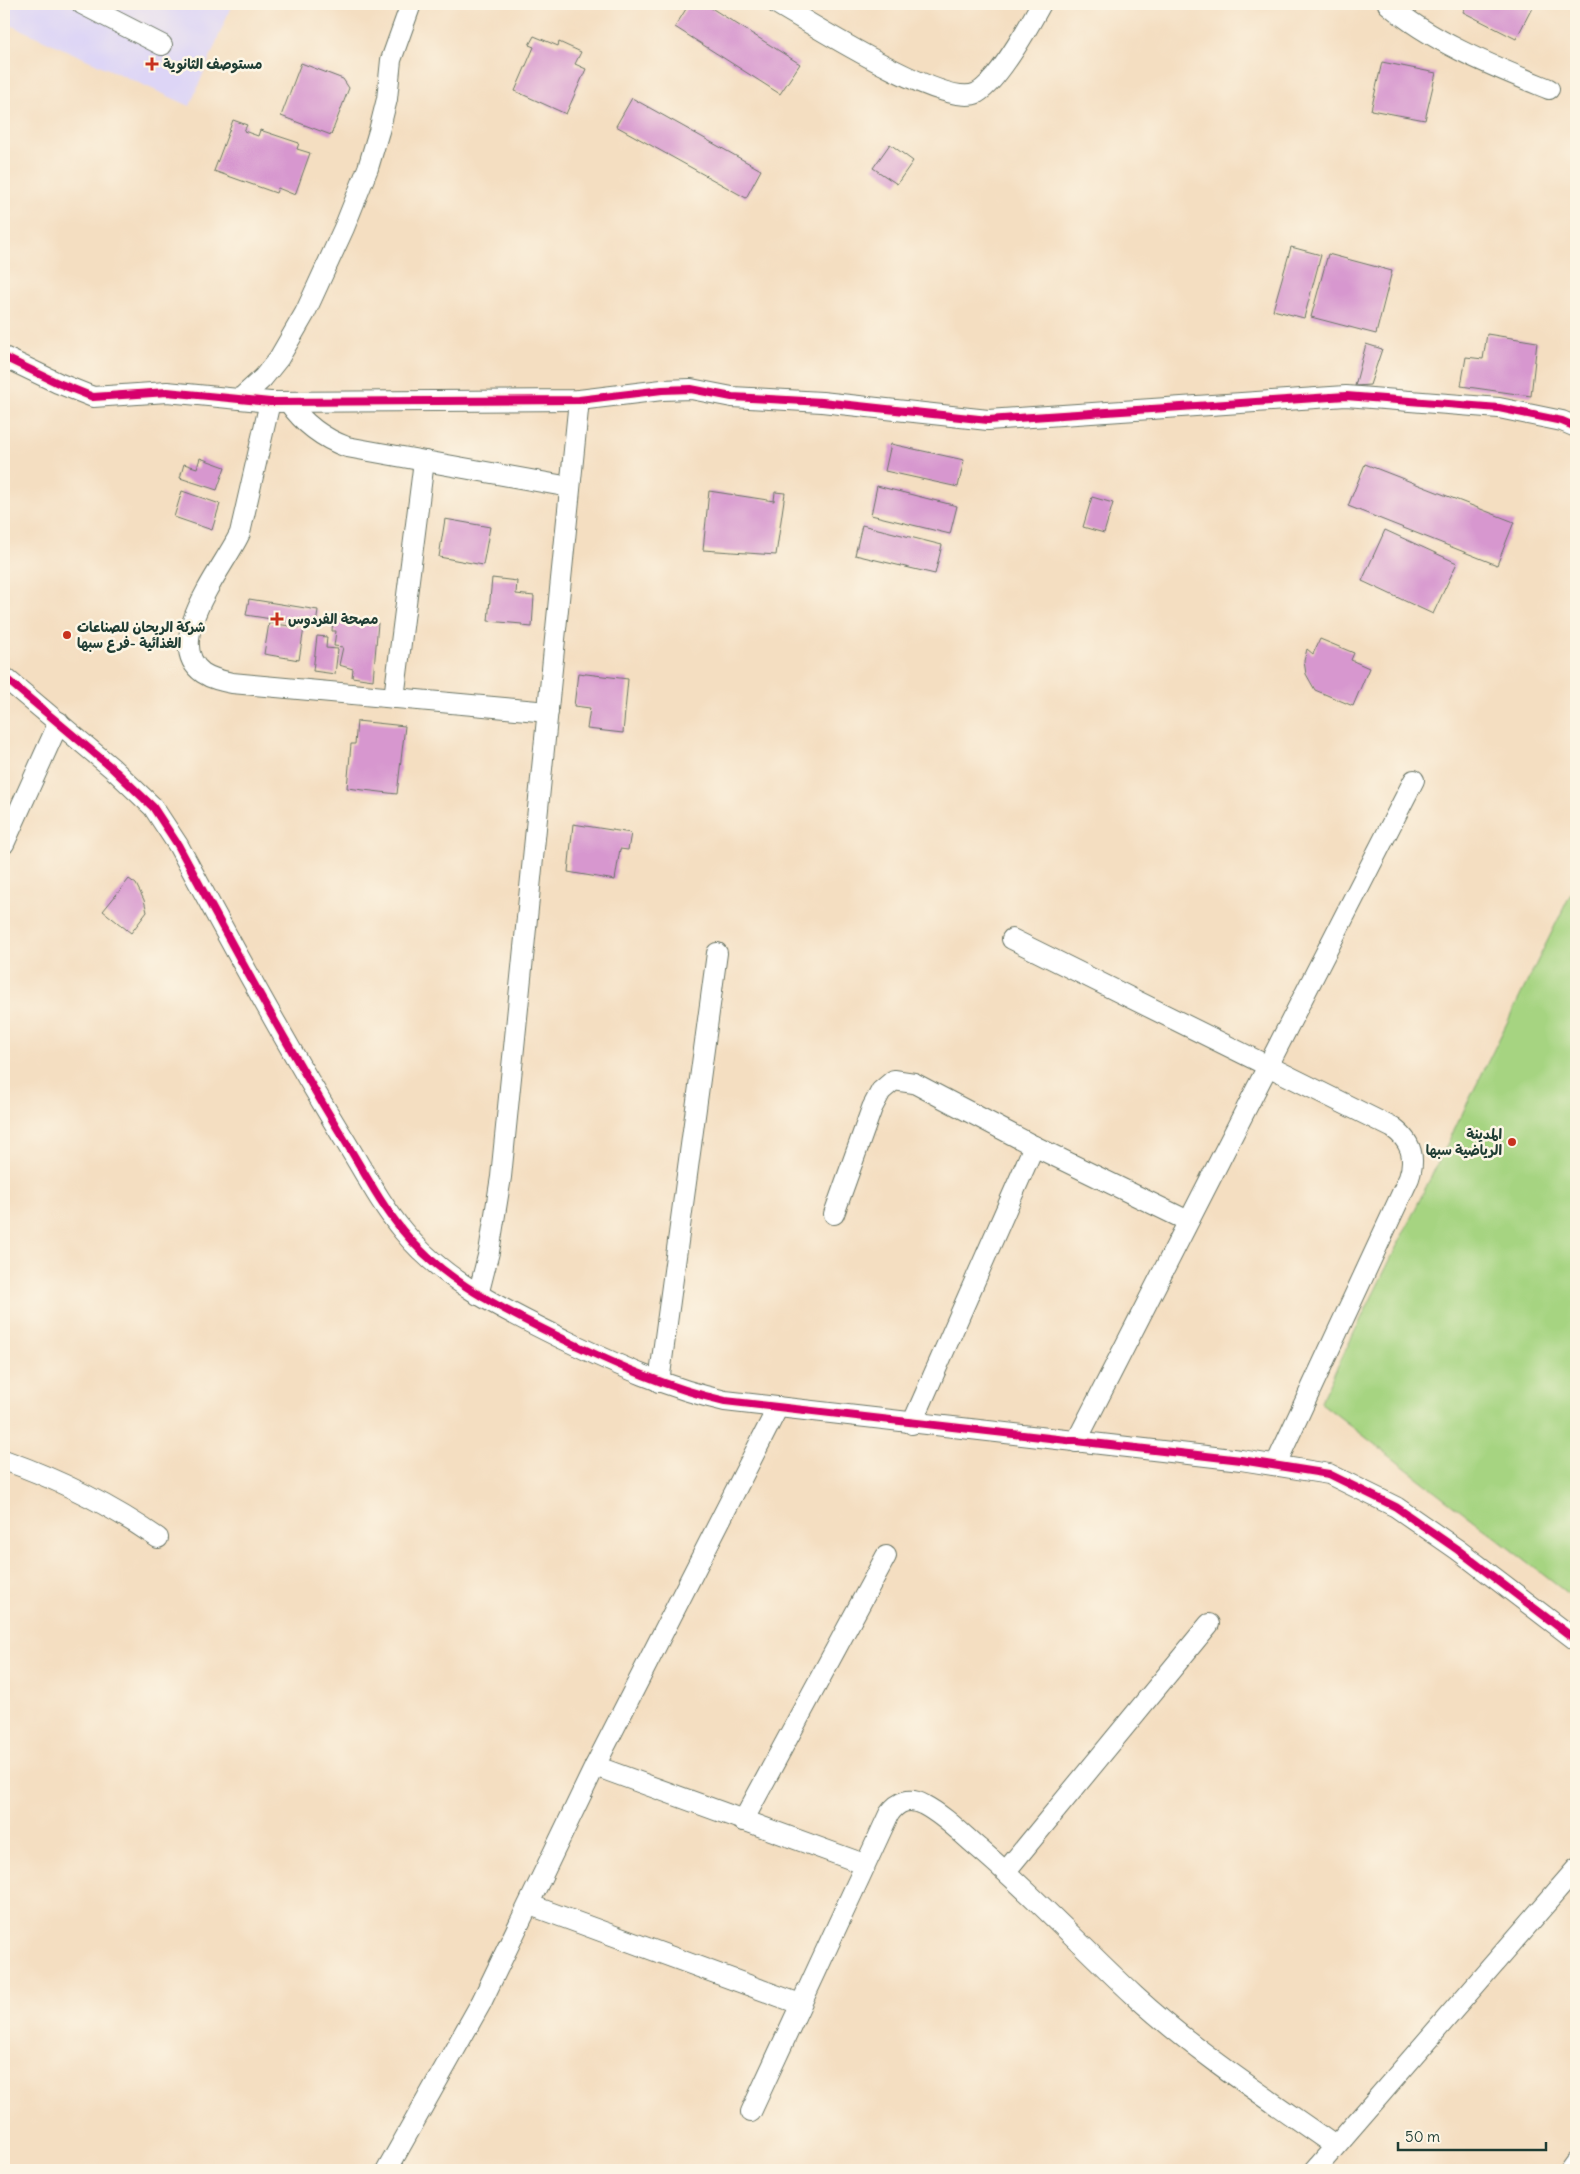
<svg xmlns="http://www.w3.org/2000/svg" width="1580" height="2174" font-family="Delius,'Playpen Sans Arabic',sans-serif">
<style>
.built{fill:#ddd5f6}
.green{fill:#a6d481;stroke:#62885a}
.building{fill:#d797cf}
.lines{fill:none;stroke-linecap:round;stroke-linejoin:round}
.minor-casing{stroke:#6a7565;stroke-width:22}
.minor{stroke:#fff;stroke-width:20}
.cycleway-casing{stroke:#fcf5e5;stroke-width:11}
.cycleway{stroke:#d6006c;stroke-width:8}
.poi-dot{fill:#c8321e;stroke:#fcf5e5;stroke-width:2}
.labels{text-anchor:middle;stroke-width:5;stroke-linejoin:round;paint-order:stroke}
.poi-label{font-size:14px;font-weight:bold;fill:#1f3d34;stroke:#fcf5e5;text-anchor:start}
</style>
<rect width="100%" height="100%" fill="#fcf5e5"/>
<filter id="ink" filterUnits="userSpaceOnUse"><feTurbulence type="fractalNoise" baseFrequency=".02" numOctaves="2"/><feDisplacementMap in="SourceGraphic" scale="10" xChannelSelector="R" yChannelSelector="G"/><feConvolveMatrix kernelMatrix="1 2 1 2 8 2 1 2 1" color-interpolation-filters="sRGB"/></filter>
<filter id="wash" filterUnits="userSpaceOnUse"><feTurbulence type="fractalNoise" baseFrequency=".0096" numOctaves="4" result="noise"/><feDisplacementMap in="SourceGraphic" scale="20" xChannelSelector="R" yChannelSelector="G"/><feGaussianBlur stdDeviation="1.12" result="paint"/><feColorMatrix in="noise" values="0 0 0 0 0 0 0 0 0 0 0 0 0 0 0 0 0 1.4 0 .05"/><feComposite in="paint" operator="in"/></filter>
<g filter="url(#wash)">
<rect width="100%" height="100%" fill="#f4dec1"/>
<path class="built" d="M4,4H232L190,106L4,22Z"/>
<path class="green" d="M1576,883V1600L1320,1402Z"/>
<g id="blocks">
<g class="building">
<path d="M689,4H705L800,64L780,94L675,27Z"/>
<path d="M1467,4H1527L1533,6L1516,39L1463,12Z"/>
<path d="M534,36L558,46L559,42L581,52L575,64L586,69L566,114L515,91L534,47L529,45Z"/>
<path d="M1382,62L1436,73L1425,120L1371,110Z"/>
<path d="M301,63L343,79L349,88L331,135L281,116Z"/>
<path d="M632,98L761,170L746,198L616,126Z"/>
<path d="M233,120L247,125L244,131L258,136L260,130L299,143L297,149L310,153L295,195L278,188L276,193L214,171Z"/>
<path d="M890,144L913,161L897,184L873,168Z"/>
<path d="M1291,247L1321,255L1304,318L1273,310Z"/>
<path d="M1328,254L1392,271L1376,334L1311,317Z"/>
<path d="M1487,334L1537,342L1531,396L1461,386L1466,357L1483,359Z"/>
<path d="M1366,344L1382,349L1370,385L1355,386Z"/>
<path d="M891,444L964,460L958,487L885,471Z"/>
<path d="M200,458L225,467L217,490L180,478L184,464L197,468Z"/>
<path d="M1365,464L1514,522L1497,565L1348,506Z"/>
<path d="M877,486L957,506L950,534L871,515Z"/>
<path d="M182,491L220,504L212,530L174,517Z"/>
<path d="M709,491L774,501L775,492L785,493L776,555L703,550Z"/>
<path d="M1092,497L1113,503L1104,533L1083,527Z"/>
<path d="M445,519L490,527L483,565L439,557Z"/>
<path d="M862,525L942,545L935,574L855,555Z"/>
<path d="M1385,530L1457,563L1433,614L1362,581Z"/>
<path d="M492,578L517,581L516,594L534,596L532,627L522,626V624L488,621Z"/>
<path d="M249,599L318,610L316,626L246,615Z"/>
<path d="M333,618L378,623L373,680L352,677L353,669L339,665L343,647L334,646L336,631H332Z"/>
<path d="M269,623L304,628L299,660L264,654Z"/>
<path d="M317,636L327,637L326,648L338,649L335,674L313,671Z"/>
<path d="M1320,639L1354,653L1351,660L1369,668L1353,706L1315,690L1306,674L1304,661L1307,649L1313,654Z"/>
<path d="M578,673L628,679L623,733L587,729L590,708L574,706Z"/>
<path d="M357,721L405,726L397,794L347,788L351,744H355Z"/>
<path d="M573,824L631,833L628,850L620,849L615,880L568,872Z"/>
<path d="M129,879L136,884L144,900L147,912L131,933L103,911Z"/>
</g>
</g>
</g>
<g filter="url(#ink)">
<use href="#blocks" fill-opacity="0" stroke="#6a7565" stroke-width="1"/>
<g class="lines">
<defs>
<g id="minor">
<path d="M82,4L162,45"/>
<path d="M777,4C810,23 944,109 977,93C998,81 1029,26 1041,4"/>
<path d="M1388,4C1431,42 1495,67 1549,89"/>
<path d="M4,357L58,383L93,397L167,392L270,402L579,400L662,390L691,389L732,397L822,402L988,420L1346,396L1499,408L1562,421L1576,427"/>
<path d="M241,398L263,378L279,358L305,313L344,228L368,168L379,131L387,99L391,60L411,4"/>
<path d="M270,402L240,533C226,565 160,642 203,673C212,679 222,681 232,683L548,712"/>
<path d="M289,403C304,424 322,438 347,447L570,487"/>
<path d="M4,677L112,768L153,807L178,845C230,941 282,1037 339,1131C360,1164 378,1201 403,1231C444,1282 508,1312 565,1340C617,1365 668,1388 725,1401L1241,1460L1329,1474L1396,1507L1458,1550L1576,1640"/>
<path d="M394,698L424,461"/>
<path d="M4,844L59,722"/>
<path d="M1012,939L1393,1128C1411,1141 1416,1157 1409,1178L1276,1464"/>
<path d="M834,1214L872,1108L881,1091L894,1080L914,1083L1034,1146L1188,1221"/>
<path d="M478,1295L489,1252L501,1177L579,400"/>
<path d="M659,1382L717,953"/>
<path d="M912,1424L1034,1146"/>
<path d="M1076,1442L1414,780"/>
<path d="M4,1460C60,1480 109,1504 158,1538"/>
<path d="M595,1766L864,1864"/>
<path d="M743,1821L886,1556"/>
<path d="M1006,1871L1209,1624"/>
<path d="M530,1905L800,2004"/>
<path d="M751,2112L889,1814C898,1801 910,1797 924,1805C943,1815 959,1831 975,1845C1031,1892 1081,1946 1135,1996C1196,2052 1267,2098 1335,2146"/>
<path d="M387,2170L481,2003L595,1766L778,1407"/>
<path d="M1315,2170L1576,1869"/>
<path d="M1571,2170L1576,2163"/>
</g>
</defs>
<use href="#minor" class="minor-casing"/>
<use href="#minor" class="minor"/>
<defs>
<g id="cycleway">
<path d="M4,357L58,383L93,397L167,392L270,402L579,400L662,390L691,389L732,397L822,402L988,420L1346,396L1499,408L1562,421L1576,427"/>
<path d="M4,677L112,768L153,807L178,845C230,941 282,1037 339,1131C360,1164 378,1201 403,1231C444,1282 508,1312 565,1340C617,1365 668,1388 725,1401L1241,1460L1329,1474L1396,1507L1458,1550L1576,1640"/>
</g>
</defs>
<use href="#cycleway" class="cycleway-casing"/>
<use href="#cycleway" class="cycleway"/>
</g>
</g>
<g class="poi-dot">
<path d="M149.5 56.5h5v5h5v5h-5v5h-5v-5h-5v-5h5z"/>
<path d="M274.5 611.5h5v5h5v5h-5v5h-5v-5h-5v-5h5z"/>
<circle cx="67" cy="635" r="5"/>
<circle cx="1512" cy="1142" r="5"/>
</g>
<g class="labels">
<g class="poi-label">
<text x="163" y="69">مستوصف الثانوية</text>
<text x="288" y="624">مصحة الفردوس</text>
<text x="77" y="632">شركة الريحان للصناعات<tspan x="77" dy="16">الغذائية -فرع سبها</tspan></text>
<text x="1502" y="1139" text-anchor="end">المدينة<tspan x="1502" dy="16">الرياضية سبها</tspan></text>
</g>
</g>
<rect width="1580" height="2174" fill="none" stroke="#fcf5e5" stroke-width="20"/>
<path d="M1398 2142v8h148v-8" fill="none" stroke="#1f3d34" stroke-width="2.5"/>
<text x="1405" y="2142" font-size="15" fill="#1f3d34" stroke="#fcf5e5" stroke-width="4" paint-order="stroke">50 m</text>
</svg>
